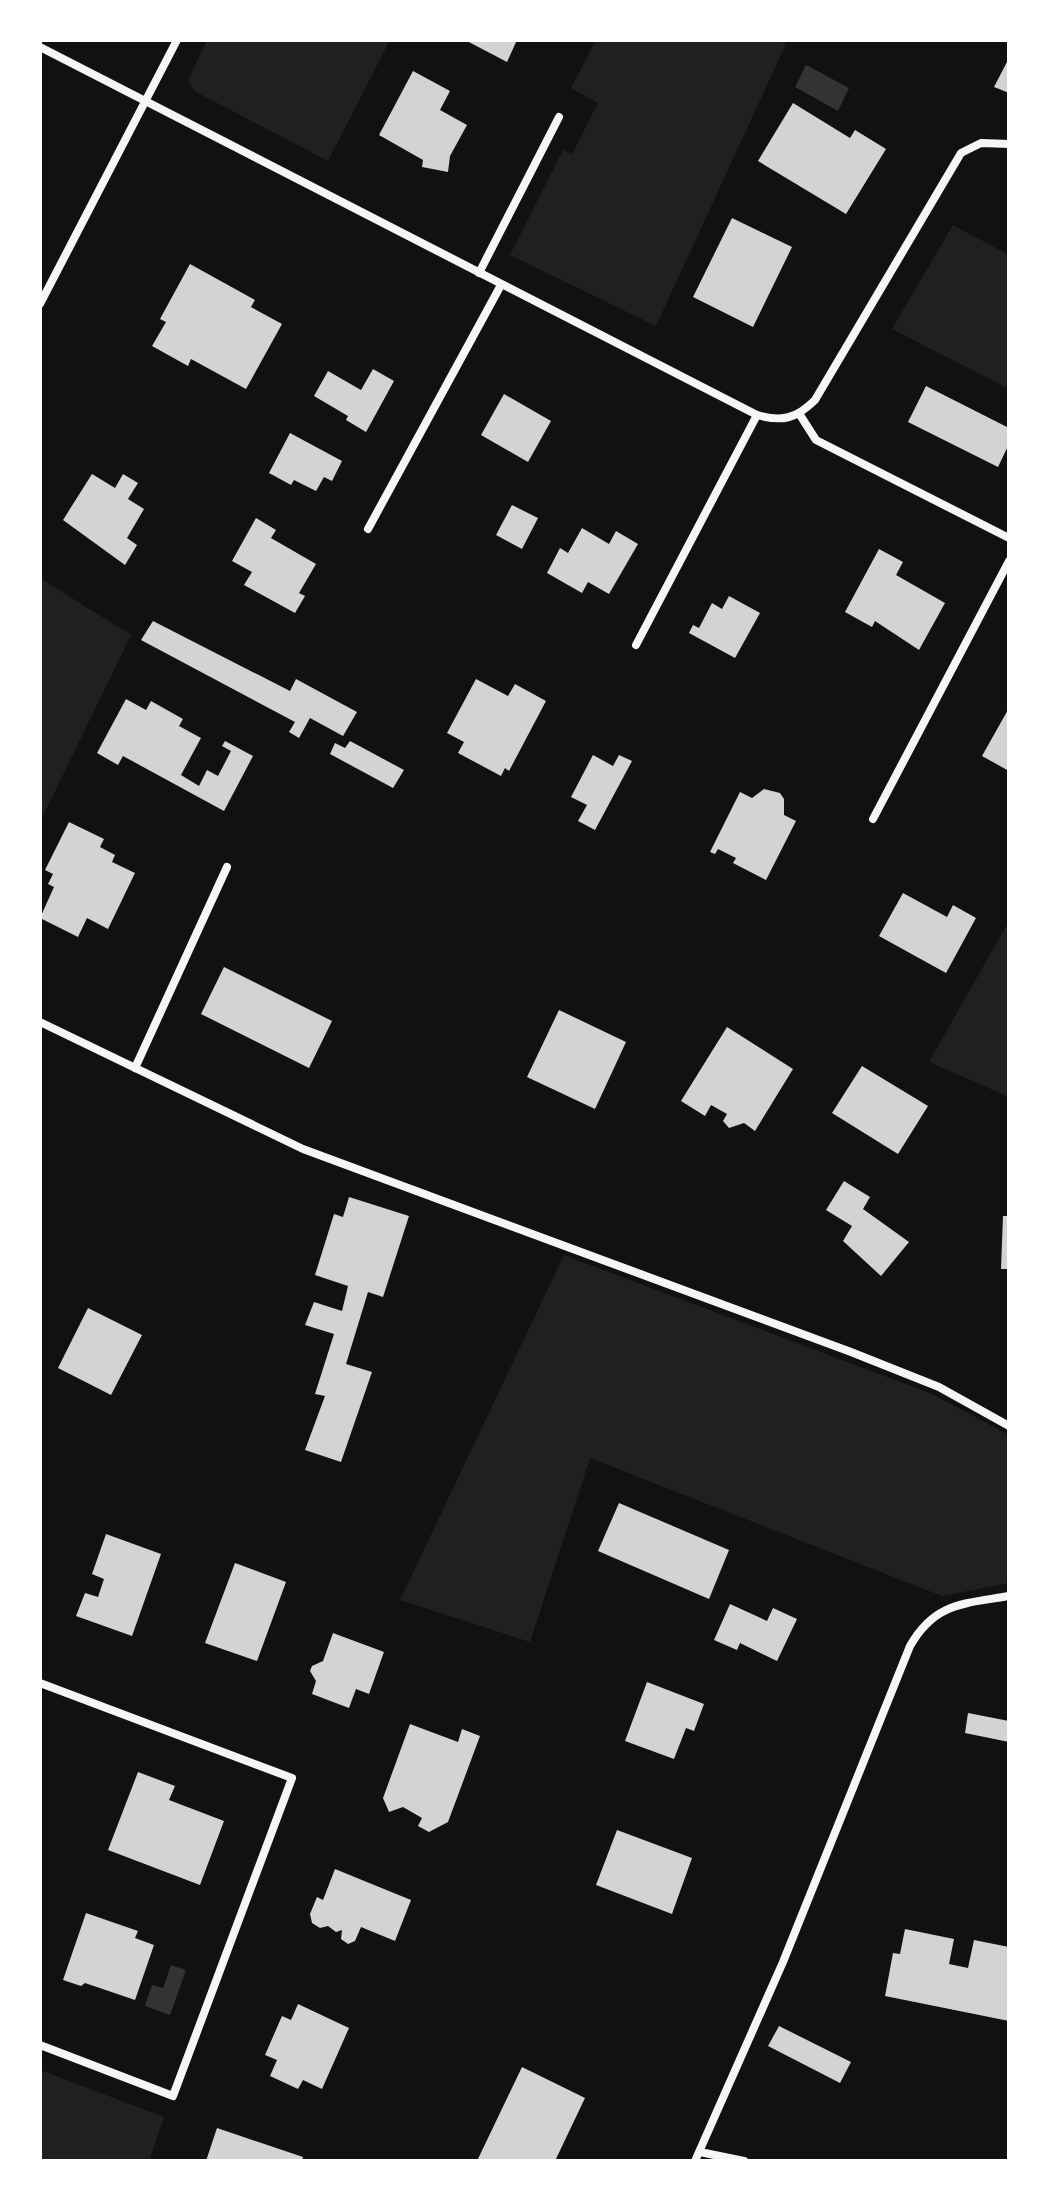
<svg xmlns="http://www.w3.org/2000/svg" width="1049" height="2201" font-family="'Alegreya Sans',sans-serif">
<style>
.green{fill:#202020}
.water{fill:#333}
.building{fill:#d3d3d3}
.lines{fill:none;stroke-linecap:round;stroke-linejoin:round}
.minor{stroke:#f5f5f5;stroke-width:8}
</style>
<rect width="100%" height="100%" fill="#111"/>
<g class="green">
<path d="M207,40H390L328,161L194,91L188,80Z"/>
<path d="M596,40H777L786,44L656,326L510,255L563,150L572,154L598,103L571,88Z"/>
<path d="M953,225L1009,255V389L892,329Z"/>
<path d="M40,578L131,635L40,822Z"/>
<path d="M1009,921V1097L929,1062Z"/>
<path d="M564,1255L932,1394L1009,1435V1583L942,1596L590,1458L530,1642L400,1600Z"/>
<path d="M40,2070L164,2117L149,2161H40Z"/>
</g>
<g class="water">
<path d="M806,65L849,88L838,111L795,87Z"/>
<path d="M171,1965L186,1970L170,2015L145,2006L152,1985L163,1988Z"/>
</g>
<g class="building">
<path d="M465,40H517L507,62Z"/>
<path d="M1009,58V93L994,87Z"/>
<path d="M413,71L450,91L440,110L467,125L450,156L448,172L422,167L423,160L379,135Z"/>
<path d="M793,103L850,138L855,130L886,149L846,214L758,161Z"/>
<path d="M732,218L792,247L753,327L693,297Z"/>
<path d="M190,264L255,300L251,307L282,324L246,389L191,359L188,366L152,346L166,322L160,319Z"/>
<path d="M373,369L394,381L366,432L346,420L348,416L314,396L328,371L361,390Z"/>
<path d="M926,386L1009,428V444L998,467L908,422Z"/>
<path d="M504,394L551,421L528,462L481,435Z"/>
<path d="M290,433L342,461L332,481L324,477L316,491L294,480L291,485L269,473Z"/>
<path d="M92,474L115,488L123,474L138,483L128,499L144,509L127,538L137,545L125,565L63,520Z"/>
<path d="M512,505L538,518L522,549L496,535Z"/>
<path d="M256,518L276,530L271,538L316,564L299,593L305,596L295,613L244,585L252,572L232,561Z"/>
<path d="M582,528L609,544L616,531L638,544L609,594L588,582L582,593L547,573L560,548L568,553Z"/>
<path d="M879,549L903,562L896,575L945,603L919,650L875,621L872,627L845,612Z"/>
<path d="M729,596L760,613L735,658L689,633L693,625L699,628L712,603L722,609Z"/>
<path d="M153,621L290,691L296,679L357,712L343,736L310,718L299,738L289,732L295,722L141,640Z"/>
<path d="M476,679L508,696L515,684L546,701L509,771L505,768L501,776L458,753L464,742L447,733Z"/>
<path d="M126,699L146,710L151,701L183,719L179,726L201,738L181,775L199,786L207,770L218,776L231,751L222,746L225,741L253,756L224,811L123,756L118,765L97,753Z"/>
<path d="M1009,708V771L982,756Z"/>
<path d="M350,741L404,770L393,788L330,754L335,743L345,748Z"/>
<path d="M593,755L613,766L619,755L632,761L595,830L578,821L587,805L571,797Z"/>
<path d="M764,789L780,793L784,799V815L796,821L766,880L733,863L736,858L718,849L715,854L710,852L740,792L752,798Z"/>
<path d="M69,822L104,839L100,847L115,855L112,862L135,873L108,929L87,918L78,937L40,918L54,887L48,884L53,874L45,870Z"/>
<path d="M903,893L947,917L953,905L976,918L946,973L879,936Z"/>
<path d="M224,967L332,1021L309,1068L201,1014Z"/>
<path d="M559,1010L626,1042L595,1109L527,1077Z"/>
<path d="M727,1027L793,1069L755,1131L744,1123L729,1128L723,1121L727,1114L711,1105L705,1116L681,1101Z"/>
<path d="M862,1066L928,1106L898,1154L832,1113Z"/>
<path d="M844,1181L870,1197L863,1209L909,1242L881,1276L843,1241L852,1226L826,1210Z"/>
<path d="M349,1197L409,1216L383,1297L368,1292L346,1364L372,1372L341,1462L305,1450L325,1396L315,1394L334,1334L305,1325L314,1302L342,1311L348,1286L315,1275L334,1214L343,1217Z"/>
<path d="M1003,1216H1009V1269H1001Z"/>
<path d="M88,1308L142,1335L111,1395L58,1368Z"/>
<path d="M619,1503L729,1550L709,1599L598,1551Z"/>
<path d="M106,1534L161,1554L132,1636L76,1616L85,1593L98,1597L104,1579L92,1574Z"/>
<path d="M235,1563L286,1582L257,1661L205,1643Z"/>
<path d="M730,1604L767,1621L773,1608L797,1619L777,1661L740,1643L737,1650L714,1640Z"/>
<path d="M333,1633L384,1652L369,1694L356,1689L349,1708L312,1694L316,1681L310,1671L312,1666L323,1661Z"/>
<path d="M647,1682L704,1704L694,1731L686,1728L674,1759L625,1741Z"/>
<path d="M968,1713L1009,1721V1742L965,1733Z"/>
<path d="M410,1724L458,1742L462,1729L480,1736L448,1822L429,1832L418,1826L422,1818L403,1807L389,1812L383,1798Z"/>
<path d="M138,1772L175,1786L169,1800L224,1821L200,1885L108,1850Z"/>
<path d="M617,1830L692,1858L672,1914L596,1885Z"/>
<path d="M335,1869L411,1900L395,1941L361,1927L355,1941L348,1944L341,1939L342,1930L336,1932L328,1926L320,1928L312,1923L310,1914L317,1897L323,1900Z"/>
<path d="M86,1913L138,1931L135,1938L154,1945L135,2000L85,1983L81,1986L63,1980Z"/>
<path d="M905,1929L954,1939L949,1964L968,1968L974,1940L1009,1947V2021L885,1996L893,1953L900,1954Z"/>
<path d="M298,2004L349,2028L322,2089L303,2080L298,2089L270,2076L277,2060L265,2055L282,2016L291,2020Z"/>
<path d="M779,2026L851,2062L840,2083L768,2046Z"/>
<path d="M522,2067L585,2098L555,2161H477Z"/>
<path d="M217,2128L303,2157L302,2161H206Z"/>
</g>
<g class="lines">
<g class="minor">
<path d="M40,47L757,415C782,422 796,419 815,400L961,153L981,143L1009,144"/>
<path d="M479,273L559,117"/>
<path d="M40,304L177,40"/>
<path d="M800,415L816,440L1009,538"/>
<path d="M368,529L501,285"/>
<path d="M636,645L757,415"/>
<path d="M873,819L1009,561"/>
<path d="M40,1022L303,1149L851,1352L939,1387L1009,1426"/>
<path d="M135,1068L227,867"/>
<path d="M40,1683L292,1778L173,2096L40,2045"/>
<path d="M700,2152L744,2161"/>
<path d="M695,2161L783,1962L910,1646C935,1602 964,1604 1009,1596"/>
</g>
</g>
<rect width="1049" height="2201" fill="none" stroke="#ffffff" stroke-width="84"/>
</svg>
